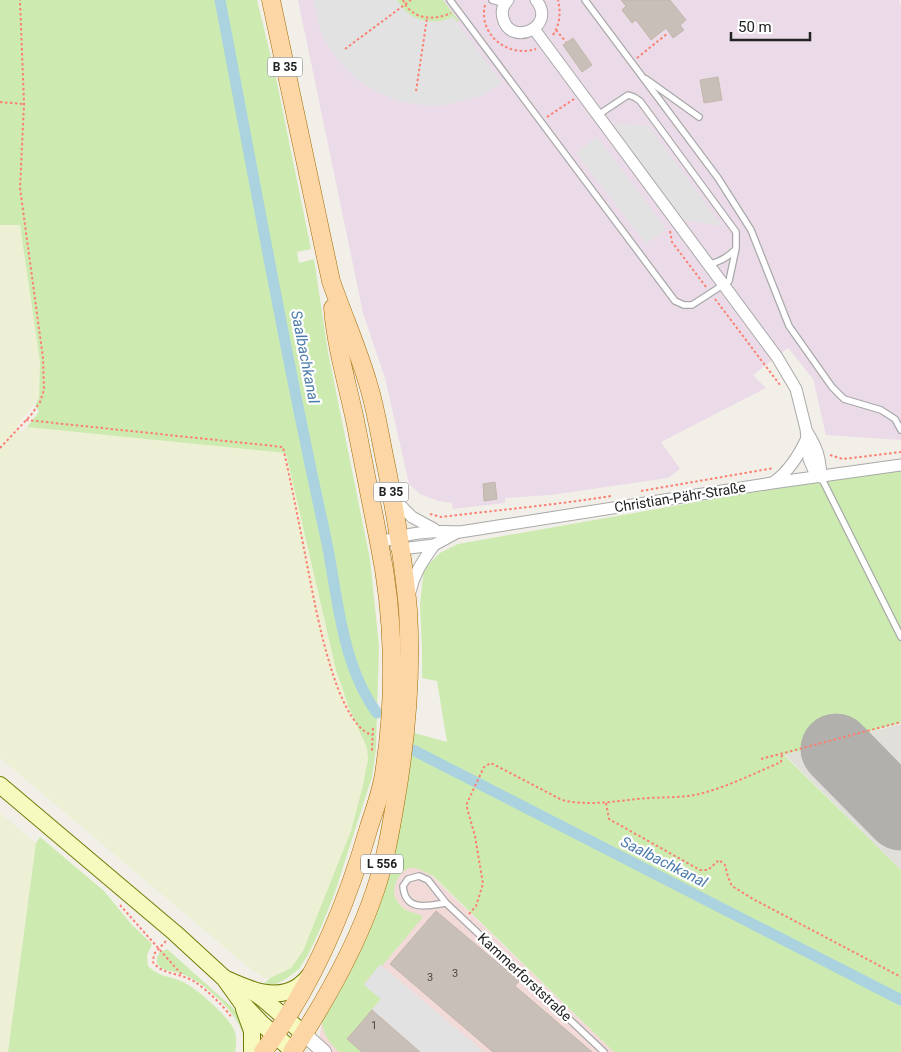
<svg xmlns="http://www.w3.org/2000/svg" width="901" height="1052" font-family="Roboto,sans-serif">
<style>
.commercial{fill:#f2dad9}
.industrial{fill:#ebdbe8}
.airport{fill:#e1dfda}
.farmland{fill:#eef0d5}
.grass{fill:#cdebb0}
.parking{fill:#e2e2e2}
.lines{fill:none;stroke-linecap:round;stroke-linejoin:round}
.canal{stroke:#aad3df;stroke-width:11}
.runway{stroke:#b1b0ac;stroke-width:71}
.building{fill:#c7bfb8;stroke:#c4b6ab}
.service-casing{stroke:#a9a9a9;stroke-width:8}
.minor-casing{stroke:#a9a9a9;stroke-width:13}
.tertiary-casing{stroke:#a9a9a9;stroke-width:16}
.secondary-casing{stroke:#707d05;stroke-width:18}
.primary-casing{stroke:#a06b00;stroke-width:19}
.path{stroke:#fa8072;stroke-width:2;stroke-dasharray:2.5 2.5;stroke-linecap:butt}
.service{stroke:#fff;stroke-width:5.5}
.minor{stroke:#fff;stroke-width:11}
.tertiary{stroke:#fff;stroke-width:14}
.secondary{stroke:#f7fabf;stroke-width:16}
.primary{stroke:#fcd6a4;stroke-width:18}
.labels{text-anchor:middle;stroke-width:4.5;stroke-linejoin:round;paint-order:stroke}
.number-label{font-size:11px;fill:#4b4948}
.shield{fill:#fff;stroke:#646464;stroke-width:1}
.shield-label{font-size:12px;font-weight:bold;fill:#222}
.street-label{font-size:14px;fill:#222;stroke:#fff}
.water-label{font-size:15px;font-style:italic;fill:#4a7aab;stroke:#fff}
</style>
<rect width="100%" height="100%" fill="#f2efe9"/>
<path class="commercial" d="M396,848L432,876L614,1052H317L322,1022L337,993L382,891Z"/>
<path class="industrial" d="M298,0H899L901,5V440L826,435L813,379L788,348L753,375L766,388L661,442L680,469L668,478L551,495L505,498V503L453,509L452,503L439,501L420,494L409,484L385,378L363,313Z"/>
<path class="airport" d="M901,724V870L784,754Z"/>
<g class="farmland">
<path d="M0,225H20L40,362L39,398L16,427L22,432L27,427L286,452L336,670L349,708L367,748L368,761L362,789L351,831L303,951L291,968L270,978H265L248,967L0,758Z"/>
<path d="M0,813L36,843L8,1052H0Z"/>
</g>
<g class="grass">
<path d="M0,0H257L276,78L311,249L297,252L299,263L314,259L328,352L370,559L379,646L376,748L372,777L335,892L322,925L308,955L299,969L286,979L276,984V988H264L265,983L270,978L291,968L303,951L351,831L362,789L368,760L367,748L349,708L336,670L286,453L27,427L39,412L35,405L39,398L40,362L20,225H0Z"/>
<path d="M397,0H443L459,21L457,22L453,17C431,27 410,22 397,0Z"/>
<path d="M901,466V723L784,755L901,870V1052H614L433,876C427,873 420,869 414,868C402,866 391,886 395,897C396,900 400,905 402,907C408,913 417,912 423,917L382,966L380,965L364,984L381,999L347,1039L362,1052H339C330,1043 323,1035 322,1022L364,937L382,891L396,848L409,772L411,732L447,742L437,681L422,678V648L420,604L424,569L440,553L458,544Z"/>
<path d="M40,837L104,891L132,925L152,944L147,955L148,966C160,978 169,975 183,982C195,987 225,1014 232,1026C237,1034 237,1043 235,1052H8L36,843Z"/>
<path d="M167,949L233,1008L241,1020L246,1034L243,1035C237,1012 206,984 185,975C177,971 165,972 159,966C155,961 157,956 160,952Z"/>
</g>
<g class="parking">
<path d="M313,0H397L404,10L411,16L421,20L439,22L453,17L502,83L481,96L446,105L429,106L397,101L373,90L357,80L343,66L329,48L322,36Z"/>
<path d="M613,123L649,126L722,226L683,220Z"/>
<path d="M597,137L666,229L646,244L576,153Z"/>
<path d="M380,964L484,1052H420L372,1010L381,999L364,985Z"/>
</g>
<g class="lines">
<g class="canal">
<path d="M220,0C254,178 286,357 325,534C338,594 340,662 377,713"/>
<path d="M413,750L901,1000"/>
</g>
<path class="runway" d="M836,749L901,815"/>
</g>
<g class="building">
<path d="M621,0H670L686,20L680,25L684,30L673,38L666,28L651,40L636,20L632,23L622,10L626,6Z"/>
<path d="M573,38L592,65L582,72L563,45Z"/>
<path d="M718,77L722,100L704,103L700,80Z"/>
<path d="M495,482L497,499L484,501L483,484Z"/>
<path d="M436,911L519,981L515,986L592,1052H493L390,964Z"/>
<path d="M372,1010L420,1052H362L347,1039Z"/>
</g>
<g class="lines">
<defs>
<g id="service">
<path d="M450,0L675,301L684,305H692L729,281L736,248V232L640,101L634,97L628,95L598,115"/>
<path d="M492,0L505,4"/>
<path d="M585,0L718,178L751,230L789,326L832,387L844,399L881,410L895,419L901,430"/>
<path d="M646,79L699,117"/>
<path d="M709,264C720,262 727,258 735,250"/>
<path d="M821,477L901,637"/>
<path d="M446,903C427,906 405,912 403,886L408,879L419,876L428,880L446,903L604,1052"/>
</g>
<g id="minor">
<path d="M508,0C503,5 501,11 503,18C510,48 558,27 536,0"/>
<path d="M534,29L777,357L796,389L806,429L809,459L815,473L821,477"/>
<path d="M807,432C817,448 820,457 821,477"/>
<path d="M774,482C789,471 798,457 806,440"/>
<path d="M394,499L412,517L434,529"/>
<path d="M379,543C408,533 429,530 460,532L772,483L901,465"/>
<path d="M396,547L401,549L434,545L458,532"/>
<path d="M410,592C414,573 423,561 434,545"/>
</g>
<path id="tertiary" d="M304,1034L324,1052"/>
<g id="secondary">
<path d="M0,785L175,933L224,978L242,1003L261,1023L293,1051"/>
<path d="M226,979C248,989 276,1002 299,986C303,983 307,979 310,975"/>
<path d="M253,992L262,998L304,1034"/>
<path d="M244,1009L252,1031V1052"/>
</g>
<g id="primary">
<path d="M271,0L331,281C343,316 359,351 369,387C377,414 381,443 387,470C396,517 404,563 408,610C412,675 406,741 395,804C390,833 385,862 375,891C356,948 325,1002 292,1052"/>
<path d="M263,1052C313,985 346,907 369,827C375,808 383,788 385,767C396,695 394,613 379,542C371,501 363,460 355,420C347,383 336,346 333,308"/>
</g>
</defs>
<use href="#service" class="service-casing"/>
<use href="#minor" class="minor-casing"/>
<use href="#tertiary" class="tertiary-casing"/>
<use href="#secondary" class="secondary-casing"/>
<use href="#primary" class="primary-casing"/>
<g class="path">
<path d="M403,0C412,20 433,21 451,13"/>
<path d="M485,5C478,35 508,58 536,49"/>
<path d="M556,30L566,42"/>
<path d="M553,35C560,24 561,13 558,0"/>
<path d="M345,49L411,0"/>
<path d="M637,58L668,33"/>
<path d="M416,91L427,18"/>
<path d="M0,102L23,104"/>
<path d="M547,117L574,99"/>
<path d="M670,231L672,242L706,287"/>
<path d="M715,299L780,385"/>
<path d="M26,420L283,447C291,483 298,518 305,554C313,592 333,723 372,735"/>
<path d="M0,448L31,415L40,402L44,390L43,358L20,188L24,104L20,0"/>
<path d="M830,455L843,459L901,452"/>
<path d="M641,491L774,468"/>
<path d="M430,514L441,517C498,510 555,505 611,496"/>
<path d="M373,728L372,750H374"/>
<path d="M761,759L901,722"/>
<path d="M606,803L609,819L700,870H708L719,860L725,865L728,877L732,886L753,899L901,977"/>
<path d="M120,905L183,976"/>
<path d="M469,914L476,906L483,884L475,836L467,808V803L484,767L491,763L562,800C591,807 620,800 649,798C667,797 685,798 703,793C729,786 755,773 781,762L782,754"/>
<path d="M166,941L154,954L153,962C162,975 182,973 195,982C207,990 224,1006 232,1018"/>
</g>
<use href="#service" class="service"/>
<use href="#minor" class="minor"/>
<use href="#tertiary" class="tertiary"/>
<use href="#secondary" class="secondary"/>
<use href="#primary" class="primary"/>
</g>
<g class="labels">
<g class="number-label">
<text x="455" y="977">3</text>
<text x="430" y="981">3</text>
<text x="374" y="1029">1</text>
</g>
<g class="shield">
<rect x="267.5" y="57.5" width="35" height="19" rx="4"/>
<rect x="373.5" y="482.5" width="35" height="19" rx="4"/>
<rect x="361" y="854.5" width="42" height="19" rx="4"/>
</g>
<g class="shield-label">
<text x="285" y="71">B 35</text>
<text x="391" y="496">B 35</text>
<text x="382" y="868">L 556</text>
</g>
<g class="street-label">
<text transform="translate(680 497) rotate(-9)" y="5">Christian-Pähr-Straße</text>
<text transform="translate(525 977) rotate(43)" y="5">Kammerforststraße</text>
</g>
<g class="water-label">
<text transform="translate(305 357) rotate(79)" y="5">Saalbachkanal</text>
<text transform="translate(664 862) rotate(27)" y="5">Saalbachkanal</text>
</g>
</g>
<path d="M731 32v8h79v-8" fill="none" stroke="#222222" stroke-width="2.5"/>
<text x="738" y="32" font-size="15" fill="#222222" stroke="#ffffff" stroke-width="4" paint-order="stroke">50 m</text>
</svg>
